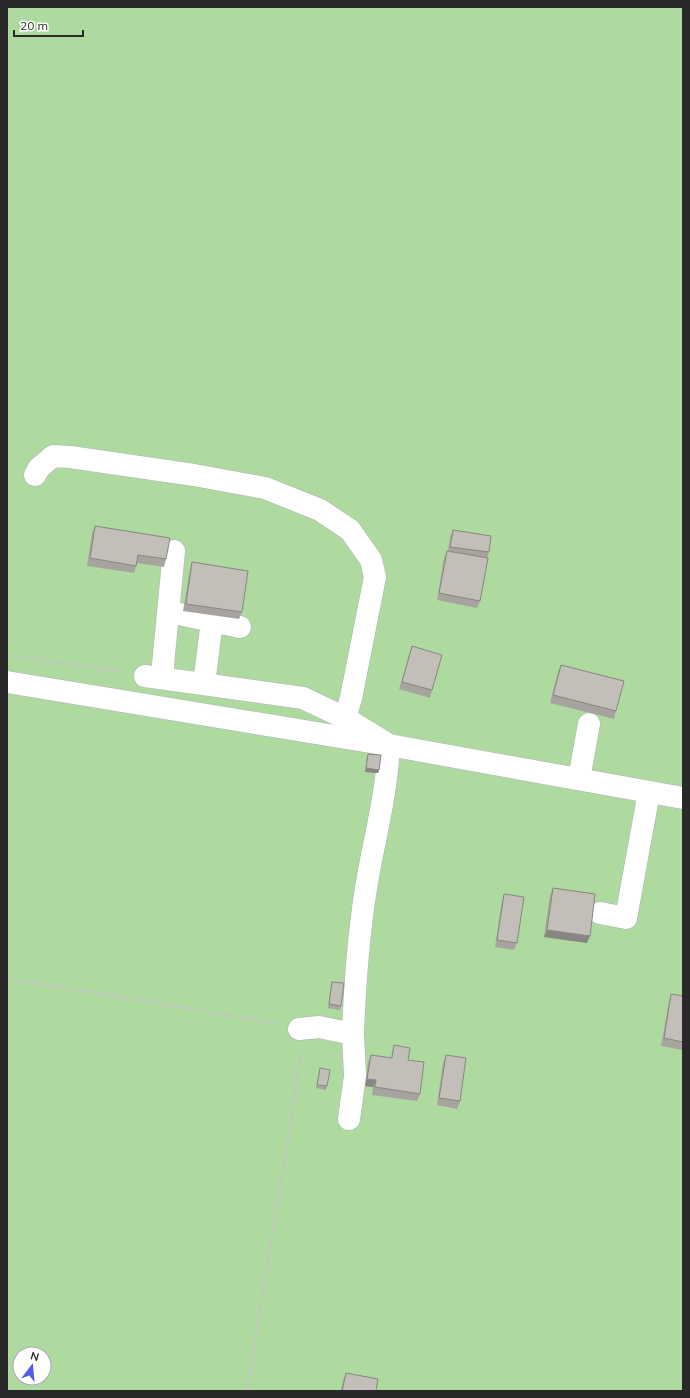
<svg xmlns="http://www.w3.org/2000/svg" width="690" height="1398" font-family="Mulish,sans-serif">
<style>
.green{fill:#aeda9f;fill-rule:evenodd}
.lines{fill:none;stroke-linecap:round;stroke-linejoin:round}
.minor-casing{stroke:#b0b2bb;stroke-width:23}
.path{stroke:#c3c3c3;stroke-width:2.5;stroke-dasharray:3 2;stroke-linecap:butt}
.minor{stroke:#fff;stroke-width:22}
.wall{fill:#a7a49f}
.shaded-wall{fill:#888682}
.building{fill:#c2bfb9;stroke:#888682}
</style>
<rect width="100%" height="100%" fill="#eae5dd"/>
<path class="green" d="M7,7H683V1391H7ZM20,1354H44V1378H20Z"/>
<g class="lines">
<defs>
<g id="minor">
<path d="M35,475L39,468L53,456L70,457L194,475L265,488L320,510L350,530L371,560L375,577L351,698L345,718"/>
<path d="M179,614L240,627"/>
<path d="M145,676L303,698L345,718L389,745L683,798"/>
<path d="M164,678L163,665L174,551"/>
<path d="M7,682L389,745C387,790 377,828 369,871C359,925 355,979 353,1034"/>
<path d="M204,684L212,621"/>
<path d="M579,779L589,724"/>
<path d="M600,913L626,918L649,792"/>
<path d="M299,1029L319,1027L353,1034L355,1076L349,1119"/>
</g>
</defs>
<use href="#minor" class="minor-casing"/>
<g class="path">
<path d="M7,655L123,672"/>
<path d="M7,978L277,1023"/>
<path d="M248,1391L258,1321L292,1116L297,1073L301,1052"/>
</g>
<use href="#minor" class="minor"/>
</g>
<g class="wall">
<path d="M95,526L166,559L164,567L137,563L134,573L87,566L92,533Z"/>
<path d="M453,530L489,552L487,558L480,601L477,608L437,600L444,558L447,551H448L450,537Z"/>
<path d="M192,562L242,612L239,619L183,611L190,569Z"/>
<path d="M412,646L432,690L430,698L399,689Z"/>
<path d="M561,665L616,711L614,719L550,703L558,672Z"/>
<path d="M368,754L379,770L378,773L365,772L367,757Z"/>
<path d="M553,888L587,943L544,937L550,895Z"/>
<path d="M504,894L517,943L514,950L495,947L502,901Z"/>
<path d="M332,982L341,1006L340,1010L328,1008L331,985Z"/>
<path d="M671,994L683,996V1050L661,1046L669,1001Z"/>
<path d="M394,1045L408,1060L420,1094L417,1101L372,1095L373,1087L365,1086L368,1062L371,1055L391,1058L392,1052Z"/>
<path d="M446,1055L460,1101L457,1109L437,1105L443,1063Z"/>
<path d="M320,1068L327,1086L326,1090L316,1088L319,1072Z"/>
<path d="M346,1373L376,1391H341L343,1380Z"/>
</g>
<g class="shaded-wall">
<path d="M366,768L379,770L378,773L365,772Z"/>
<path d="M547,930L590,936L587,943L544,937Z"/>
<path d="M367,1079L376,1080L373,1087L365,1086Z"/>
</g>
<g class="building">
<path d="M95,526L170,538L166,559L138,555L136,566L90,558Z"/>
<path d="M453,530L491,536L489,552L450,547Z"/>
<path d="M447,551L488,558L480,601L439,593Z"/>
<path d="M192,562L248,571L242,612L186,604Z"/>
<path d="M412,646L442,655L432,690L402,682Z"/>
<path d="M561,665L624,681L616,711L553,695Z"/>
<path d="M368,754L381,755L379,770L366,768Z"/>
<path d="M553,888L595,894L590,936L547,930Z"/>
<path d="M504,894L524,897L517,943L497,940Z"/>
<path d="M332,982L344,983L341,1006L329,1004Z"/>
<path d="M671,994L683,996V1042L664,1038Z"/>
<path d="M394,1045L410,1048L408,1060L424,1062L420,1094L375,1087L376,1080L367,1079L371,1055L392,1058Z"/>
<path d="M446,1055L466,1058L460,1101L439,1098Z"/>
<path d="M320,1068L330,1070L327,1086L317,1085Z"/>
<path d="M346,1373L378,1379L376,1391H342Z"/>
</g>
<rect width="690" height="1398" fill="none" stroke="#292929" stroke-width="16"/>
<g transform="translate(32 1366) rotate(16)"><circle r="19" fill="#ffffff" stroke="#a9a9a9"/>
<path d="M0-3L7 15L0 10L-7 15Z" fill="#4f5ee5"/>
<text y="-6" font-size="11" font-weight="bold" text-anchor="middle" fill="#292929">N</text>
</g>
<path d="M14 30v6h69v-6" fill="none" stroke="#292929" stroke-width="2"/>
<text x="20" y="30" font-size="12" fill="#292929" stroke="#ffffff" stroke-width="3" paint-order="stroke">20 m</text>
</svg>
